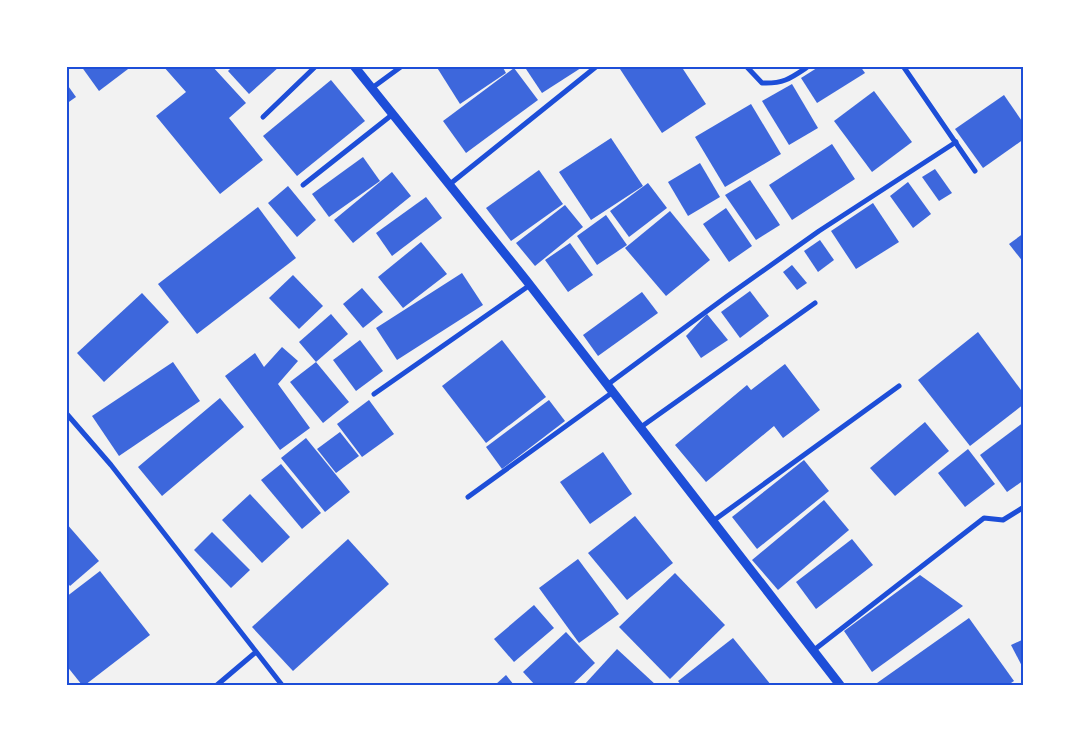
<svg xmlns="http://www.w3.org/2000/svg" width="1090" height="751" font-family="Rubik,sans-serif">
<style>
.building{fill:#3d67dc}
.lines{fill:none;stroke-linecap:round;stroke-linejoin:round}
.minor{stroke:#1d4ed8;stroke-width:5}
.tertiary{stroke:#1d4ed8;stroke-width:9}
.neatline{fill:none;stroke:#1d4ed8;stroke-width:2}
</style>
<rect width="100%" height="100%" fill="#f2f2f2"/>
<g class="building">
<path d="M81,66H132L99,91Z"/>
<path d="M163,66H212L246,103L229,118L263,160L220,194L156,116L186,92Z"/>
<path d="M233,66H280L249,94L228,71Z"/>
<path d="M436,66H502L506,73L460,104Z"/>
<path d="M524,66H584L542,93Z"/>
<path d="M618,66H681L706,104L662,133Z"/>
<path d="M820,66H860L865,73L817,103L801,78Z"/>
<path d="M514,68L538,100L466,153L443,121Z"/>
<path d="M331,80L365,121L297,176L263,136Z"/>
<path d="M66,83L76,97L66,104Z"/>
<path d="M792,84L818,128L789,145L762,101Z"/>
<path d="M874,91L912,142L872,172L834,121Z"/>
<path d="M1004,95L1024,124V139L983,168L955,129Z"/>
<path d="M751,104L781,154L725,187L695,137Z"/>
<path d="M611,138L643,186L591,220L559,172Z"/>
<path d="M832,144L855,179L792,220L769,185Z"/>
<path d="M363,157L380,181L329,217L312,194Z"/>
<path d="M700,163L720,197L688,216L668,182Z"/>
<path d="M935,169L952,193L939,201L922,177Z"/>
<path d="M539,170L563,204L511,241L486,208Z"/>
<path d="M392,172L411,196L353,243L334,220Z"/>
<path d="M750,180L780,225L756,240L725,195Z"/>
<path d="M908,182L931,214L913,228L890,196Z"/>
<path d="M648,183L667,208L629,237L610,211Z"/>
<path d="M288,186L316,220L297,237L268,203Z"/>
<path d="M426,197L442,218L392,256L376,233Z"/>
<path d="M873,203L899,242L856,269L831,231Z"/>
<path d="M565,205L583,227L535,266L516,243Z"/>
<path d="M258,207L296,258L197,334L158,284Z"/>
<path d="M726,208L752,246L729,262L703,224Z"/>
<path d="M670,211L710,260L666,296L625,248Z"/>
<path d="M606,215L627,245L597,265L577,236Z"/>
<path d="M1024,233V263L1009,244Z"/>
<path d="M820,240L834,260L818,272L804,251Z"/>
<path d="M421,242L447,274L403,308L378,277Z"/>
<path d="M570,243L593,275L568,292L545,260Z"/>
<path d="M792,265L807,283L797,290L783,272Z"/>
<path d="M462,273L483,305L397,360L376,328Z"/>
<path d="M293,275L323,306L299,329L269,298Z"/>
<path d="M362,288L383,312L363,328L343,304Z"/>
<path d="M750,291L769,316L740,338L721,312Z"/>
<path d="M642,292L658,313L598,356L583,335Z"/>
<path d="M142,293L169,322L104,382L77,353Z"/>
<path d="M331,314L348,334L316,362L299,342Z"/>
<path d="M707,314L728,340L701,358L686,336Z"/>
<path d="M978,332L1024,394V404L970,446L918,380Z"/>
<path d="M360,340L383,371L356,391L333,360Z"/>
<path d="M502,340L546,397L486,443L442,386Z"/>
<path d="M282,347L298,361L278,384L310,428L280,450L225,376L255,353L264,367Z"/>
<path d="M173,362L200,401L119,456L92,416Z"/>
<path d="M316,362L349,402L323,423L290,382Z"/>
<path d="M785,364L820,410L783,438L774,426L706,482L675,445L747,385L751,390Z"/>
<path d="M220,398L244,427L162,496L138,467Z"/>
<path d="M369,400L394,434L362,457L337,424Z"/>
<path d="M549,400L565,421L502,469L486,447Z"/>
<path d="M925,422L949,451L895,496L870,468Z"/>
<path d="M1024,422V480L1007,492L980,455Z"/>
<path d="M340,432L359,456L336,473L317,449Z"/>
<path d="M306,438L350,492L325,512L281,458Z"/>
<path d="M968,449L995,484L965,507L938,473Z"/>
<path d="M603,452L632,494L590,524L560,482Z"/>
<path d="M804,460L829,491L757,549L732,517Z"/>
<path d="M281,464L321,513L302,529L261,480Z"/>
<path d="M250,494L290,537L262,563L222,520Z"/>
<path d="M824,500L849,530L778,590L752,560Z"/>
<path d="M635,516L673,563L627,600L588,553Z"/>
<path d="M66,523L99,561L70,586L66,581Z"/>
<path d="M212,532L250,570L231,588L194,550Z"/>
<path d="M348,539L389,584L293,671L252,627Z"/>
<path d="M852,539L873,565L816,609L796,582Z"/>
<path d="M578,559L619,614L579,643L539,588Z"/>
<path d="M100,571L150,635L85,685H82L66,665V597Z"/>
<path d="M675,573L725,625L670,679L619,627Z"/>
<path d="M920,575L963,606L872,672L844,631Z"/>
<path d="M534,605L554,628L514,662L494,639Z"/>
<path d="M969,618L1014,681L1008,685H878L877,683Z"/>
<path d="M566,632L595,663L572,685H535L523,672Z"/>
<path d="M733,638L771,685H681L678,681Z"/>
<path d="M1024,639V670L1011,645Z"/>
<path d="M617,649L656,685H584Z"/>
<path d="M506,675L514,685H495Z"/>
</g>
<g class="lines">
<g class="minor">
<path d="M746,66L762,83C784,84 791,78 809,66"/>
<path d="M903,66L975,171"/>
<path d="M372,88L402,66"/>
<path d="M263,117L316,66"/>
<path d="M450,184L597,66"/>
<path d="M303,185L393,114"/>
<path d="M607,385L726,297L819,231L956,142"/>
<path d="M374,394L530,285"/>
<path d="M66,413L111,465L282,685"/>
<path d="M641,427L815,303"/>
<path d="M468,497L613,392"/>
<path d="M713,521L899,386"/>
<path d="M814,650L984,518L1003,520L1024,507"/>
<path d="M217,685L256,652"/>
</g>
<path class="tertiary" d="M354,66L526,280L840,685"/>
</g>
<rect width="1090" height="751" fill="none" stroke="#ffffff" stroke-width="135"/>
<rect x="68" y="68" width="954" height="616" class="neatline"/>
</svg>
